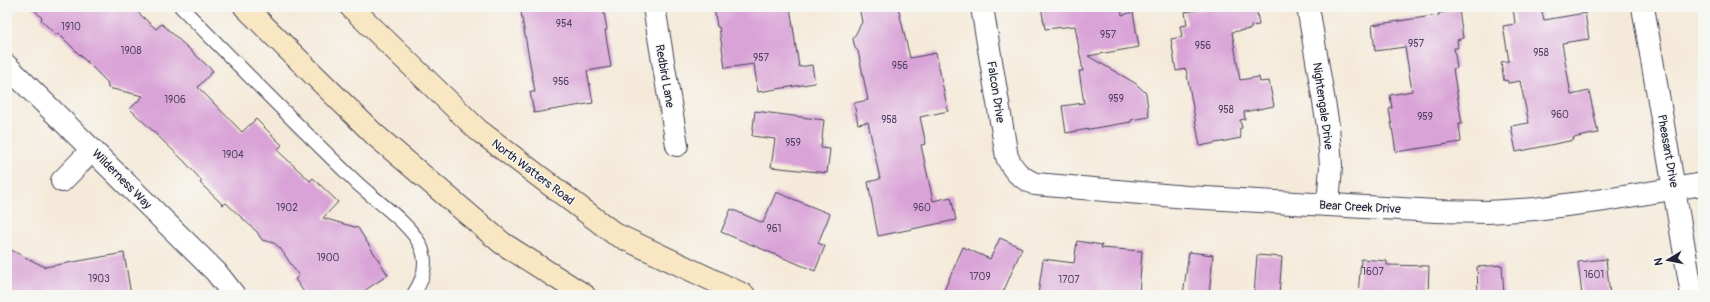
<svg xmlns="http://www.w3.org/2000/svg" width="1710" height="302" font-family="Pangolin,sans-serif">
<style>
.building{fill:#d9a3d7}
.lines{fill:none;stroke-linecap:round;stroke-linejoin:round}
.service-casing{stroke:#424053;stroke-width:15}
.minor-casing{stroke:#424053;stroke-width:24}
.secondary-casing{stroke:#424053;stroke-width:24}
.service{stroke:#fff;stroke-width:13}
.minor{stroke:#fff;stroke-width:22}
.secondary{stroke:#f9e7c3;stroke-width:22}
.labels{text-anchor:middle;stroke-width:3;stroke-linejoin:round;paint-order:stroke}
.number-label{font-size:10px;fill:#504262}
.street-label{font-size:12px;fill:#22223b;stroke:#f6f6f2}
</style>
<rect width="100%" height="100%" fill="#f6f6f2"/>
<filter id="ink" filterUnits="userSpaceOnUse"><feTurbulence type="fractalNoise" baseFrequency=".025" numOctaves="2"/><feDisplacementMap in="SourceGraphic" scale="8" xChannelSelector="R" yChannelSelector="G"/><feConvolveMatrix kernelMatrix="1 2 1 2 8 2 1 2 1" color-interpolation-filters="sRGB"/></filter>
<filter id="wash" filterUnits="userSpaceOnUse"><feTurbulence type="fractalNoise" baseFrequency=".012" numOctaves="4" result="noise"/><feDisplacementMap in="SourceGraphic" scale="16" xChannelSelector="R" yChannelSelector="G"/><feGaussianBlur stdDeviation="0.9" result="paint"/><feColorMatrix in="noise" values="0 0 0 0 0 0 0 0 0 0 0 0 0 0 0 0 0 1.4 0 .05"/><feComposite in="paint" operator="in"/></filter>
<g filter="url(#wash)">
<rect width="100%" height="100%" fill="#f5ead9"/>
<g id="blocks">
<g class="building">
<path d="M32,7H132L156,29L162,24L213,71L198,87L242,132L256,119L282,145L277,150L310,181L313,178L338,202L323,218L358,228L388,275L358,295H306L295,279L299,276L280,248L274,243L262,240L257,232L226,203L223,205L200,183L202,181L185,162L130,109L143,96L108,88L107,82L58,33L56,35L41,20L42,18Z"/>
<path d="M520,7H603L607,30H605L611,67L587,71L593,103L534,113L530,92H535Z"/>
<path d="M714,7H790L799,67L812,65L815,83L758,92L754,64L725,68L719,27H717Z"/>
<path d="M859,7H898L910,58L936,53L948,111L920,117L926,144L921,145L933,201L951,197L956,220L878,236L868,182L880,179L868,122L858,124L854,103L868,100L858,51L855,48L853,39L862,22Z"/>
<path d="M1041,7H1121L1122,15L1133,12L1139,47L1088,56L1135,83L1146,93L1149,117L1131,120V122L1066,133L1062,106L1084,103L1079,71H1083L1075,26L1045,29Z"/>
<path d="M1218,7H1256L1259,25L1251,26V29L1232,32L1240,80L1259,77L1260,82L1269,81L1274,106L1244,112L1245,119L1240,120L1242,128L1239,129L1241,138L1200,146L1186,69L1176,71L1171,39L1182,37L1180,26L1187,25L1185,12Z"/>
<path d="M1513,7H1541L1544,20L1585,13L1589,39L1562,43L1571,95L1589,91L1598,133L1573,138L1574,140L1516,152L1511,126L1529,123L1520,81L1508,83L1507,80L1504,81L1501,62L1509,61L1503,26L1515,24Z"/>
<path d="M1459,10L1463,38L1457,40L1458,48H1454L1457,68L1453,69L1462,124H1459L1461,142L1396,152L1389,109L1392,108L1390,95L1412,91L1405,47L1375,51L1372,25L1439,15V13Z"/>
<path d="M755,111L824,120L821,148L830,149L827,173L771,167L775,139L752,136Z"/>
<path d="M776,192L830,214L818,243L825,246L815,271L721,232L731,209L763,223Z"/>
<path d="M1000,238L1022,248L1002,295H942L963,247L990,259Z"/>
<path d="M1077,241L1102,245L1101,248L1142,251L1139,295H1038L1043,259L1074,263Z"/>
<path d="M7,248L45,267L124,253L131,295H7Z"/>
<path d="M1189,252L1213,255L1209,295H1183Z"/>
<path d="M1257,255L1282,257L1279,295H1254Z"/>
<path d="M1361,259L1387,261V265L1429,266L1428,295H1358Z"/>
<path d="M1606,259L1610,295H1582L1578,262Z"/>
<path d="M1502,265L1504,295H1478L1477,267Z"/>
</g>
</g>
</g>
<g filter="url(#ink)">
<use href="#blocks" fill-opacity="0" stroke="#424053" stroke-width="1"/>
<g class="lines">
<defs>
<path id="service" d="M181,7C239,66 297,125 357,183C375,200 414,226 422,249C428,265 422,282 413,295"/>
<g id="minor">
<path d="M654,7L677,145"/>
<path d="M982,7L1007,157C1014,172 1020,177 1035,184L1187,197L1436,211L1488,212L1535,209L1605,200L1703,184"/>
<path d="M1308,7L1328,126L1331,166L1328,205"/>
<path d="M1643,7L1692,295"/>
<path d="M7,66L216,272L234,295"/>
<path d="M62,181L92,150"/>
</g>
<g id="secondary">
<path d="M245,7L375,135L502,243L584,295"/>
<path d="M351,7L478,130L615,234L744,295"/>
</g>
</defs>
<use href="#service" class="service-casing"/>
<use href="#minor" class="minor-casing"/>
<use href="#secondary" class="secondary-casing"/>
<use href="#service" class="service"/>
<use href="#minor" class="minor"/>
<use href="#secondary" class="secondary"/>
</g>
</g>
<g class="labels">
<g class="number-label">
<text x="564" y="27">954</text>
<text x="71" y="30">1910</text>
<text x="1108" y="38">957</text>
<text x="1416" y="47">957</text>
<text x="1203" y="49">956</text>
<text x="131" y="54">1908</text>
<text x="1541" y="56">958</text>
<text x="761" y="61">957</text>
<text x="900" y="69">956</text>
<text x="561" y="85">956</text>
<text x="1116" y="102">959</text>
<text x="175" y="103">1906</text>
<text x="1226" y="113">958</text>
<text x="1560" y="118">960</text>
<text x="1425" y="120">959</text>
<text x="889" y="123">958</text>
<text x="793" y="146">959</text>
<text x="233" y="158">1904</text>
<text x="287" y="211">1902</text>
<text x="922" y="211">960</text>
<text x="774" y="232">961</text>
<text x="328" y="261">1900</text>
<text x="1373" y="275">1607</text>
<text x="1594" y="278">1601</text>
<text x="980" y="280">1709</text>
<text x="99" y="282">1903</text>
<text x="1069" y="283">1707</text>
</g>
<g class="street-label">
<text transform="translate(665 76) rotate(80)" y="4">Redbird Lane</text>
<text transform="translate(996 92) rotate(81)" y="4">Falcon Drive</text>
<text transform="translate(1323 106) rotate(82)" y="4">Nightengale Drive</text>
<text transform="translate(1668 151) rotate(80)" y="4">Pheasant Drive</text>
<text transform="translate(533 172) rotate(37)" y="4">North Watters Road</text>
<text transform="translate(122 179) rotate(45)" y="4">Wilderness Way</text>
<text transform="translate(1360 207) rotate(3)" y="4">Bear Creek Drive</text>
</g>
</g>
<rect width="1710" height="302" fill="none" stroke="#f6f6f2" stroke-width="24"/>
<g transform="translate(1668 260) rotate(260)" stroke="#f6f6f2" stroke-width="3" paint-order="stroke">
<path d="M0-3L7 15L0 10L-7 15Z" fill="#22223b"/>
<text y="-6" font-size="11" font-weight="bold" text-anchor="middle" fill="#22223b">N</text>
</g>
</svg>
